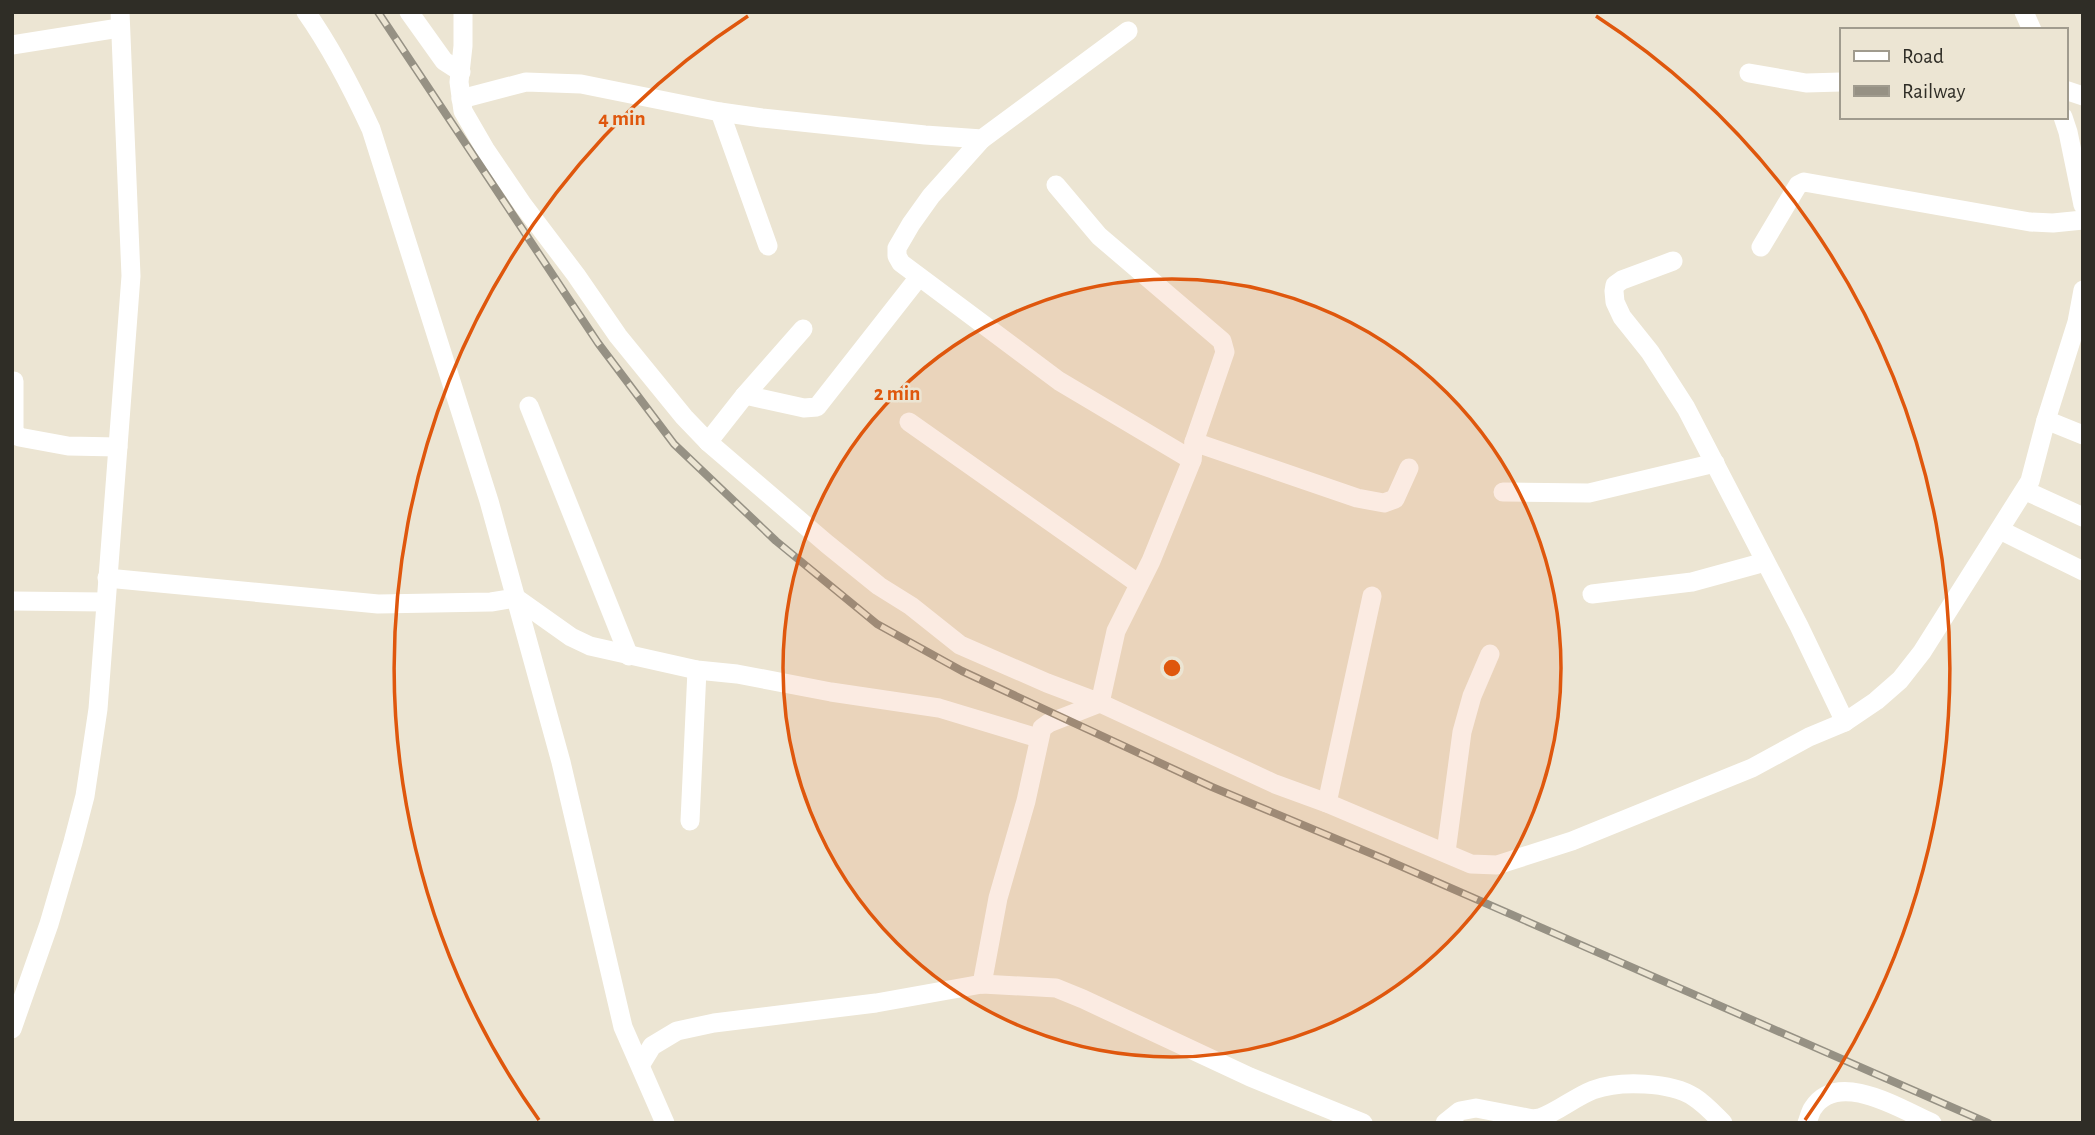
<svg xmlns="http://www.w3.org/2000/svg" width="2095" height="1135" font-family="'Alegreya Sans',sans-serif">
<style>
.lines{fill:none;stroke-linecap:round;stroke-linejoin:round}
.street{stroke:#fff;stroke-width:19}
.rail-casing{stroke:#969184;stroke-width:8}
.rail{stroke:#ece5d3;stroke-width:5;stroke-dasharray:16;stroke-linecap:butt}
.ring{fill:none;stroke:#df570d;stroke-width:3.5}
.centre{fill:#df570d;stroke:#ece5d3;stroke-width:3.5}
.ring-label{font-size:21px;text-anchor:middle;font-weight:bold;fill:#df570d;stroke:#ece5d3;stroke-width:5;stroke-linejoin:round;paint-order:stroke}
</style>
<rect width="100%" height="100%" fill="#ece5d3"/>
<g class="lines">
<g class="street">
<path d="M306,12C332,49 352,88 371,129L489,501L561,762L623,1027L665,1123"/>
<path d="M409,12L444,61L461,72"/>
<path d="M463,12V46L459,82L463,111L485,149L523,205L576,275L618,336L684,417L708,442L827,544L879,586L911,606L960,645L1047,683L1100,703L1275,784L1327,803L1471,864L1497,865L1572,841L1752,768L1809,737L1845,722L1876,701L1900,680L1922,652L2030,481L2046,420L2077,322L2083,290"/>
<path d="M2024,12L2032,30"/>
<path d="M12,45L119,28"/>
<path d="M1749,73L1806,83L1841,82"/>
<path d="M2065,90L2083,96"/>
<path d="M461,99L526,82L581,84L720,112L762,118L925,135L982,139L1128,31"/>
<path d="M720,112L768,246"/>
<path d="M2063,117L2068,132L2083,205"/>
<path d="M982,139L931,196L911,224L897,248V256L901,263L1059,381L1192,460"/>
<path d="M1761,247L1798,185L1804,182L2030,222L2053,223L2083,220"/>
<path d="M1673,261L1622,280L1615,285L1614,291L1615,302L1622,317L1650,352L1686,408L1799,626L1845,722"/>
<path d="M14,381V431L19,437L68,446L118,447"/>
<path d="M745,395L804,408L817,407L919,277"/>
<path d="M529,406L629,656"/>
<path d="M2046,420L2083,435"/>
<path d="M909,422L1139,584"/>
<path d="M708,442L745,395L803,329"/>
<path d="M1194,442L1357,498L1384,503L1395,499L1409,468"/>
<path d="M2026,491L2083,517"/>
<path d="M1503,492L1589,493L1715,463"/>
<path d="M2000,530L2083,571"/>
<path d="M107,578L378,604L491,602L516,598L571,637L590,646L697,670L737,674L831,692L939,708L1038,738"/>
<path d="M1592,594L1692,582L1765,562"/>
<path d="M12,601L105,602"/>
<path d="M1327,803L1372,596"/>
<path d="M690,821L697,670"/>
<path d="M1446,852L1462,732L1472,696L1490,654"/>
<path d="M982,984L998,898L1026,801L1042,728L1049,723L1100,703L1116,631L1151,561L1192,460L1194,442L1225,352L1222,341L1099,236L1056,185"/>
<path d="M12,1029L49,924L73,842L85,796L98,709L131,276L120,12"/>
<path d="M641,1064L652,1046L677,1031L714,1023L876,1003L982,984L1056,988L1083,999L1250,1077L1363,1123"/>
<path d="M1445,1123L1460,1111L1476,1108L1533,1119L1540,1118C1559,1111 1575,1097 1593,1090C1620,1080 1671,1082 1694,1097C1705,1104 1714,1114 1723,1123"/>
<path d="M1807,1123C1809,1118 1810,1112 1813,1108C1838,1069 1902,1110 1932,1123"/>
</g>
<defs>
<path id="rail" d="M378,12L598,343L674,444L776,541L877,624L962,671L1212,787L1382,858L1988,1123"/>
</defs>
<use href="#rail" class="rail-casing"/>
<use href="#rail" class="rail"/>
</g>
<circle cx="1172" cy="668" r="389" fill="#df570d" fill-opacity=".12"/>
<g class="ring">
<circle cx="1172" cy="668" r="389"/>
<path d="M539 1120A778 778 0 0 1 748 16M1596 16A778 778 0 0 1 1805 1120"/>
</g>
<circle cx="1172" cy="668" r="10" class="centre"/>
<g class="ring-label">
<text x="622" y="125">4 min</text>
<text x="897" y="400">2 min</text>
</g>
<rect width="2095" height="1135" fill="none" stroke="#2f2d26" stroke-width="28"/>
<rect x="1840" y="28" width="228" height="91" fill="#ece5d3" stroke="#a09b8e" stroke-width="2"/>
<rect x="1854" y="51" width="35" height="10" fill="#ffffff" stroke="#a09b8e" stroke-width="2"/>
<text x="1902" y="63" font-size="21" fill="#2f2d26">Road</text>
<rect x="1854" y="86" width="35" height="10" fill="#969184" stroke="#a09b8e" stroke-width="2"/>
<text x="1902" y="98" font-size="21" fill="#2f2d26">Railway</text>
</svg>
